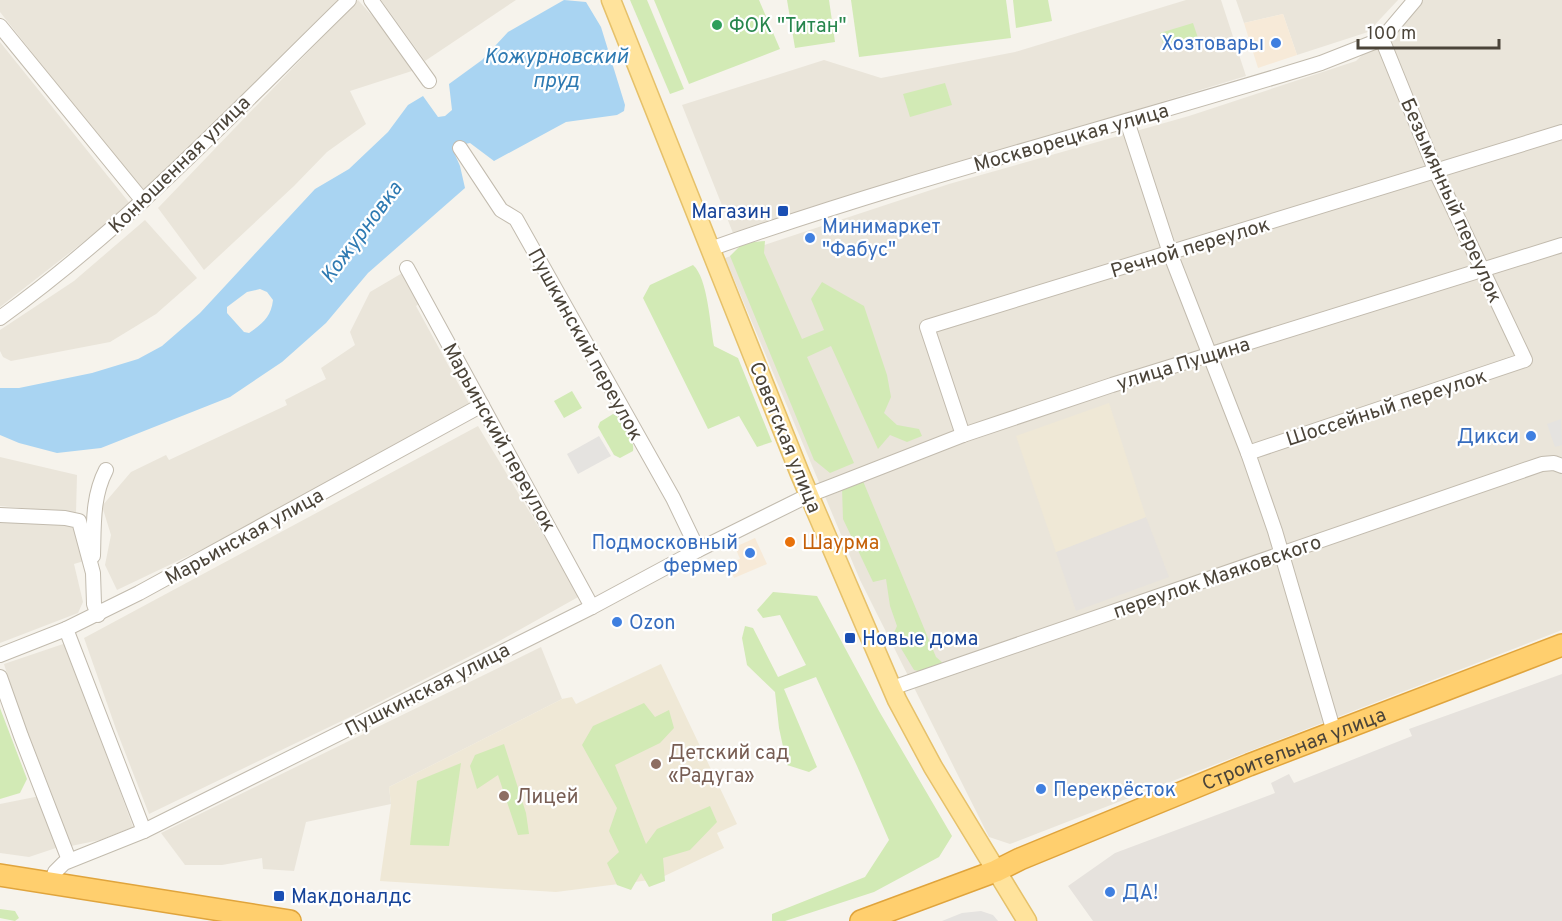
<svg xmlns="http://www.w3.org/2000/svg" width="1562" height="921" font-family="Overpass,sans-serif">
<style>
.residential{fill:#eae5da}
.commercial{fill:#f7ead8}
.industrial{fill:#e6e2dd}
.education{fill:#efe8d6}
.green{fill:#d2eab5}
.parking{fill:#e5e3e0}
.water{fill:#a9d4f2;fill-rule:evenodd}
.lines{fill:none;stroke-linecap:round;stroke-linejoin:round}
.minor-casing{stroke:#c2bbae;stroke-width:16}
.major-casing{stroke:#e6c16a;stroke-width:21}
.highway-casing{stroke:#e0a43c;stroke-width:24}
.minor{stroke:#fff;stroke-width:14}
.major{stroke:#ffe39c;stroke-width:18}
.highway{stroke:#ffcf6e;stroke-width:21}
.leisure-dot{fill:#2e9e5b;stroke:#fff;stroke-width:2}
.shop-dot{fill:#3f7fe0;stroke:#fff;stroke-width:2}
.transit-dot{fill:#1a4fb4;stroke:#fff;stroke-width:2}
.food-dot{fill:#e8710a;stroke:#fff;stroke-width:2}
.education-dot{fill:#8d6e63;stroke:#fff;stroke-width:2}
.labels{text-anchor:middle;stroke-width:4.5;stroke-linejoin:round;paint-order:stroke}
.leisure-label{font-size:20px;fill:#27864d;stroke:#fff;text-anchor:start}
.shop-label{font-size:20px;fill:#366cbe;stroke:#fff;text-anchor:start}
.street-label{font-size:20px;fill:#4b4439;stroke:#fff}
.transit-label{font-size:20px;fill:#164399;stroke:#fff;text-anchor:start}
.food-label{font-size:20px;fill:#c56008;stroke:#fff;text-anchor:start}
.education-label{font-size:20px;fill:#785e54;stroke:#fff;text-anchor:start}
.water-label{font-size:21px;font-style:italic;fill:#2e7ab2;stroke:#fff}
</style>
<rect width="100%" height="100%" fill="#f6f3ec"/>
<g class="residential">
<path d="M0,0H340L146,197L0,12Z"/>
<path d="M358,0L401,48L415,70L350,91L366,124L327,152L294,186L204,270L158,208Z"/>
<path d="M381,0H516L425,61Z"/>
<path d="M1186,0H1221L1246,76L733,233L682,105L824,60L881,78L1015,52Z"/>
<path d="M1236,0H1398L1368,32L1297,55L1283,14L1244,23Z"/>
<path d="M1418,0H1562V630L1010,844L989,837L860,580L725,258L949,184L1189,116L1356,61Z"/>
<path d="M0,42L131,205L0,307Z"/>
<path d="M145,220L197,278L156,314L110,342L11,361L3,357L0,351V330L74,281Z"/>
<path d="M404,272L420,303L416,306L470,405L207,547L117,590L105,565L111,535L102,506L131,472L166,455L169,460L287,405L285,400L326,379L321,368L355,345L350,332L370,292Z"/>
<path d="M478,426L580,596L494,644L352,716L149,814L116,729L84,638Z"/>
<path d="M0,457L77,475L76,513L0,506Z"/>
<path d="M0,521L76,523L84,561L74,564L83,602L78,613L0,643Z"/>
<path d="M66,643L133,827L100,840L71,846L29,744L4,664Z"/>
<path d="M541,647L562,699L389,787L391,804L306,822L294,871L263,869L262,858L222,865H185L161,833Z"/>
<path d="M40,796L59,847L29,857L0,853V804Z"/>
</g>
<g class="commercial">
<path d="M1283,14L1297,55L1258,68L1244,23Z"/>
<path d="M755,538L767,564L734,578L728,564L740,559L735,547Z"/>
</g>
<g class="industrial">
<path d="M1146,517L1169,577L1076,611L1056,552Z"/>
<path d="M1562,674V921H1093L1068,886L1115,853L1275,793L1271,783L1289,774L1294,783L1412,736L1409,729Z"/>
</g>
<g class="education">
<path d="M1109,403L1146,517L1056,552L1016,436Z"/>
<path d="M661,664L737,824L717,833L724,848L658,879L556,892L380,881L391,804L389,787L562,699L572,697L576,704Z"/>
</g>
<g class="green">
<path d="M630,0H647L684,89L670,94Z"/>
<path d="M654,0H759L780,49L689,84Z"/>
<path d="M787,0H829L835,42L795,48Z"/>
<path d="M851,0H1006L1011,38L859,57Z"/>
<path d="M1013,0H1048L1052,21L1016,28Z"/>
<path d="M1193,23L1198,38L1164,47L1160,33Z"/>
<path d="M945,83L952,105L910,117L903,94Z"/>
<path d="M765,241L764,253L802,339L824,330L811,299L822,282L864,306L887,375L891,397L884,413L897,425L919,429L922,436L907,442L890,435L878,449L831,346L807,357L854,463L830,473L814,460L730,256L743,243Z"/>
<path d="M693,265C708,278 710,326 714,346L738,358L772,442L757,447L739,416L708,429L643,298L650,285Z"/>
<path d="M572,391L582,408L564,418L554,401Z"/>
<path d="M613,414C623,418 635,441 633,451L620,458L614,455L598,427L600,422Z"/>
<path d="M863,481L936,657L944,664L931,674L914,670L893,635L897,626L890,606L886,579L873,582L843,519L842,488Z"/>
<path d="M773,592L817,596L879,711L952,836L939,857L874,892L785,921H772V914L865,877L889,840L857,766L816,677L784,689L817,767L809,772L787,765L779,728L775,692L747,665L742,638L745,626L753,628L778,677L806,665L780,615L763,618L757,610Z"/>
<path d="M644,703L655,717L669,710L674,728L660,743L615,765L646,844L657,829L710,806L717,822L690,850L663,858L665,881L649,887L641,873L631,890L617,885L607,863L619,852L609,831L617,808L582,745L593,726Z"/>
<path d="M0,708L27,779L20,793L0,799Z"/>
<path d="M504,744L526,813L529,834L518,835L498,775L477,789L470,766L475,755Z"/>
<path d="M461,763L449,846L410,845L417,781Z"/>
<path d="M0,909L15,911L19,918L15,921L0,918Z"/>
</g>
<g class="parking">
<path d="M1561,419L1562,445L1555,447L1547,424Z"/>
<path d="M599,436L611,456L578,474L567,454Z"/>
<path d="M981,911L993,915L998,921H942L962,913Z"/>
</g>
<path class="water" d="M564,0L586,2L601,27L625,105L624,111L617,115L566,122L494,161L470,143L460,145L453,150L460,166L465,188L368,273L326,323L282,362L230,397L101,448L57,453L19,443L0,435V388H19L92,373L138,359L162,346L200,313L315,189L349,169L388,132L408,105L423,96L438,117L445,116L452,110L449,84L482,60L508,32ZM260,289L267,292L273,300C271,317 263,323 249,333L244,332L227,313V307L247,292Z"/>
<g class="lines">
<defs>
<g id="minor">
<path d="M371,0L429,81"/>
<path d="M0,26L143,201"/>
<path d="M1127,121L1170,253L1248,453L1275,531L1334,732"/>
<path d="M460,148L501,210L516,219L673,498L698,550"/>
<path d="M710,249C911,178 1118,126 1321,63L1382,39L1415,0"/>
<path d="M407,268L592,607"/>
<path d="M0,318C128,226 236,110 349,0"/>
<path d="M963,435L927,327L1562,132"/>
<path d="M1248,453L1525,360L1436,172L1382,39"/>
<path d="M0,515L65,518L79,521L93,573L94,604L98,615"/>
<path d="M93,556C94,526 92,497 106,470"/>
<path d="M66,629L144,831"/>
<path d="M0,655L66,629L139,593L482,405"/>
<path d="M0,677L21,736L69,860"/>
<path d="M892,688L1542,464L1554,463L1562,466"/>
<path d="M51,884L55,872L64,863L144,831L592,607L698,550L809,495L835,485L963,435L1112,385L1562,245"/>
</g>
<path id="major" d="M611,0L800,474L897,700L933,767L1027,921"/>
<g id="highway">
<path d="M0,875L290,921"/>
<path id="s1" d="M861,921L996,871L1020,859L1249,765L1562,645"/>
</g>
</defs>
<use href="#minor" class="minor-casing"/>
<use href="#major" class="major-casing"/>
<use href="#highway" class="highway-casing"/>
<use href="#minor" class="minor"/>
<use href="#major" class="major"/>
<use href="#highway" class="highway"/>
</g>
<circle class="leisure-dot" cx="717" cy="25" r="6"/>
<g class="shop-dot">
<circle cx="1276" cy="43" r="6"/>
<circle cx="810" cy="238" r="6"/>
<circle cx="1531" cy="436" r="6"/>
<circle cx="750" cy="553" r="6"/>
<circle cx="617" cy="622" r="6"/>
<circle cx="1041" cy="789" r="6"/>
<circle cx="1110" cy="892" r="6"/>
</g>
<g class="transit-dot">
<rect x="777" y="205" width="12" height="12" rx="3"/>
<rect x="844" y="632" width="12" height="12" rx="3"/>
<rect x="273" y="890" width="12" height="12" rx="3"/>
</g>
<circle class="food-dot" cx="790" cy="542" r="6"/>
<g class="education-dot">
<circle cx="656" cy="764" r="6"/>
<circle cx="504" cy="796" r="6"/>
</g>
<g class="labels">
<g class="leisure-label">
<text x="729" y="32">ФОК "Титан"</text>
</g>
<g class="shop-label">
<text x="1264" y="50" text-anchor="end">Хозтовары</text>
<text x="822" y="233">Минимаркет<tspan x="822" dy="23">"Фабус"</tspan></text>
<text x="1519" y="443" text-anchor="end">Дикси</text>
<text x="738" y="549" text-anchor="end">Подмосковный<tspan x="738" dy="23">фермер</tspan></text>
<text x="629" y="629">Ozon</text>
<text x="1053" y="796">Перекрёсток</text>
<text x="1122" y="899">ДА!</text>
</g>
<g class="street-label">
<text transform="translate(1071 137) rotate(-16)" y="7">Москворецкая улица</text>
<text transform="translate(179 164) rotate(-44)" y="7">Конюшенная улица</text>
<text transform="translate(1452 200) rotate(66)" y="7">Безымянный переулок</text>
<text transform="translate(1190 247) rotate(-17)" y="7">Речной переулок</text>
<text transform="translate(586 344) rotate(61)" y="7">Пушкинский переулок</text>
<text transform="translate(1183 363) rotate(-17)" y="7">улица Пущина</text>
<text transform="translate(1386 407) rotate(-18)" y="7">Шоссейный переулок</text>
<text transform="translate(500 437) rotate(61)" y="7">Марьинский переулок</text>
<text transform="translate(786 437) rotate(68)" y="7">Советская улица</text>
<text transform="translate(244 536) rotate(-29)" y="7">Марьинская улица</text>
<text transform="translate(1217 576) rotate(-19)" y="7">переулок Маяковского</text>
<text transform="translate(427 689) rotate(-27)" y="7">Пушкинская улица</text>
<text dy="7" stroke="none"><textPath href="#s1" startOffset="466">Строительная улица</textPath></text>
</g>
<g class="transit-label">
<text x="771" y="218" text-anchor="end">Магазин</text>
<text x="862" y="645">Новые дома</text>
<text x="291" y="903">Макдоналдс</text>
</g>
<g class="food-label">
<text x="802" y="549">Шаурма</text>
</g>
<g class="education-label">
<text x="668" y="759">Детский сад<tspan x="668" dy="23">«Радуга»</tspan></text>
<text x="516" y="803">Лицей</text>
</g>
<g class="water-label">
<text x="556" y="63">Кожурновский<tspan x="556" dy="24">пруд</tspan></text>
<text transform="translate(361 232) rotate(-53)" y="7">Кожурновка</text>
</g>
</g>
<path d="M1358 39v9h141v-9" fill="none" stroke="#4b4439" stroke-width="3"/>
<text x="1367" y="39" font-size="18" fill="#4b4439" stroke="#ffffff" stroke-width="4.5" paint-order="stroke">100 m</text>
</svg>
